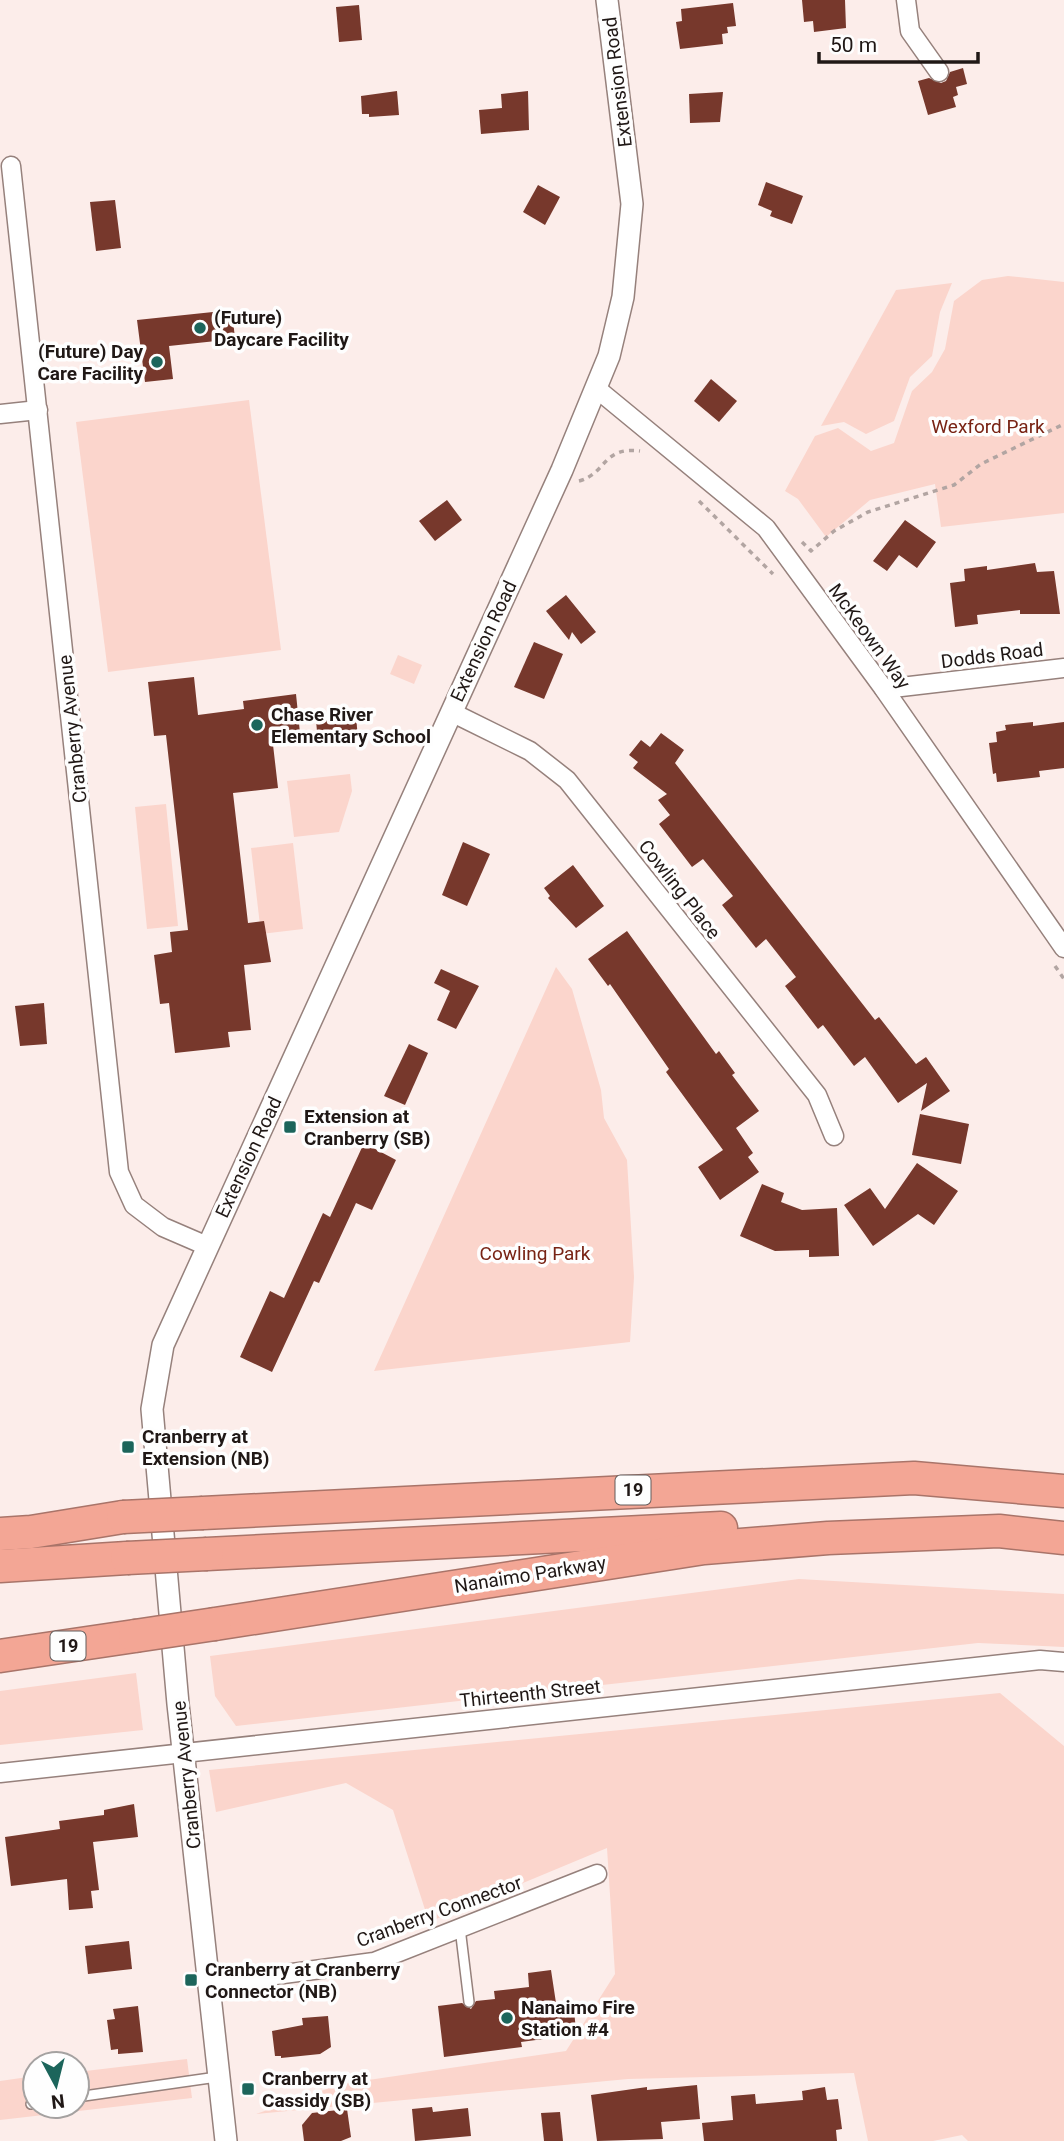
<svg xmlns="http://www.w3.org/2000/svg" width="1064" height="2141" font-family="Roboto,sans-serif">
<style>
.green{fill:#fbd5cc}
.building{fill:#77382c}
.lines{fill:none;stroke-linecap:round;stroke-linejoin:round}
.service-casing{stroke:#96817c;stroke-width:12}
.minor-casing{stroke:#96817c;stroke-width:21}
.tertiary-casing{stroke:#96817c;stroke-width:24}
.motorway-casing{stroke:#a97469;stroke-width:35}
.path{stroke:#b2a5a2;stroke-width:3.5;stroke-dasharray:5 5;stroke-linecap:butt}
.service{stroke:#fff;stroke-width:9}
.minor{stroke:#fff;stroke-width:18}
.tertiary{stroke:#fff;stroke-width:21}
.motorway{stroke:#f3a695;stroke-width:32}
.motorway-bridge-casing{stroke:#a97469;stroke-width:35;stroke-linecap:butt}
.motorway-bridge{stroke:#f3a695;stroke-width:32}
.poi-dot{fill:#1c655b;stroke:#fefefe;stroke-width:2.5}
.labels{text-anchor:middle;stroke-width:7;stroke-linejoin:round;paint-order:stroke}
.shield{fill:#fefefe;stroke:#635d5c;stroke-width:2}
.shield-label{font-size:18px;font-weight:bold;fill:#201816}
.street-label{font-size:19px;fill:#201816;stroke:#fefefe}
.poi-label{font-size:19px;font-weight:bold;fill:#201816;stroke:#fefefe;text-anchor:start}
.park-label{font-size:19px;fill:#782314;stroke:#fefefe}
</style>
<rect width="100%" height="100%" fill="#fcedea"/>
<g class="green">
<path d="M1008,276L1064,282V513L941,527L935,484L870,500L826,537L798,499L785,491L815,436L838,428L871,451L894,443L912,391L932,372L945,349L954,301L982,280Z"/>
<path d="M952,283L940,312L932,356L910,377L894,421L866,434L844,422L821,426L896,290Z"/>
<path d="M249,400L281,650L108,672L76,422Z"/>
<path d="M398,655L422,665L414,684L390,674Z"/>
<path d="M350,774L352,791L339,832L294,837L287,781Z"/>
<path d="M166,804L178,926L147,929L135,807Z"/>
<path d="M293,843L303,929L261,934L251,848Z"/>
<path d="M556,967L572,989L601,1090L604,1118L627,1160L634,1277L630,1342L374,1371Z"/>
<path d="M799,1579L1064,1594V1647L978,1643L236,1726L215,1696L210,1656Z"/>
<path d="M136,1673L143,1730L0,1745V1691Z"/>
<path d="M1000,1693L1064,1746V2141H968L962,2135L933,2141H868L854,2073L628,2079L256,2114L341,2084L566,2051L615,1974L607,1848L429,1922L393,1810L346,1783L216,1812L209,1770Z"/>
<path d="M187,2059L192,2098L0,2120V2081L35,2076V2106H77V2072Z"/>
</g>
<g class="building">
<path d="M802,0H845L846,28L814,32L813,21L804,22Z"/>
<path d="M733,3L736,26L727,27L728,33L722,34L723,44L680,49L676,22L682,21L681,9Z"/>
<path d="M359,5L362,40L339,42L336,7Z"/>
<path d="M963,68L967,84L956,87L958,95L953,97L956,107L928,115L918,81L929,78L941,83L946,81L950,72Z"/>
<path d="M397,91L399,115L369,117V114H362L361,96Z"/>
<path d="M528,91L529,130L481,134L479,110L502,108L501,94Z"/>
<path d="M723,92L720,122L690,123L689,94Z"/>
<path d="M766,182L803,196L792,224L770,216L772,211L758,205Z"/>
<path d="M538,185L560,197L545,225L523,212Z"/>
<path d="M115,200L121,248L96,251L90,202Z"/>
<path d="M232,310L235,339L169,346L173,379L145,382L137,320Z"/>
<path d="M711,379L737,401L719,422L694,401Z"/>
<path d="M447,500L462,520L435,541L419,521Z"/>
<path d="M905,520L936,542L917,568L899,555L887,571L873,561Z"/>
<path d="M1035,563L1037,572L1054,571L1060,614H1020V610L977,615L978,624L955,627L950,583L965,581L964,569L987,566V570Z"/>
<path d="M566,595L596,632L581,644L572,632L569,640L546,611Z"/>
<path d="M534,642L563,654L544,699L514,687Z"/>
<path d="M194,677L198,715L244,709L243,701L296,694L300,733L272,736L278,788L233,793L248,923L264,921L271,962L244,965L251,1030L228,1032L230,1047L175,1053L169,1003L160,1004L154,955L172,952L170,932L188,930L166,735L154,736L148,682Z"/>
<path d="M356,716L358,739L318,743L316,720Z"/>
<path d="M1033,722V726L1064,722V768L1039,771L1040,777L997,782L996,773L993,774L989,743L997,742L996,732L1006,730L1005,725Z"/>
<path d="M661,733L684,750L675,763L875,1020L879,1017L916,1064L926,1057L950,1091L921,1111L927,1083L898,1103L865,1057L854,1066L823,1025L818,1029L785,986L796,977L766,939L756,948L722,905L733,896L703,859L692,867L659,824L670,815L658,800L667,794L633,768L638,762L629,755L641,740L650,747Z"/>
<path d="M463,842L490,854L467,906L442,895Z"/>
<path d="M573,865L604,906L576,928L548,898L550,896L544,888Z"/>
<path d="M627,931L716,1054L719,1051L735,1073L732,1075L759,1111L736,1128L753,1153L748,1157L759,1172L720,1200L698,1167L723,1150L666,1072L669,1069L610,984L608,986L588,959Z"/>
<path d="M441,969L479,986L456,1029L437,1020L450,991L434,983Z"/>
<path d="M44,1003L47,1044L20,1046L15,1006Z"/>
<path d="M409,1044L428,1053L405,1105L384,1096Z"/>
<path d="M920,1114L969,1124L961,1164L912,1155Z"/>
<path d="M364,1143L396,1160L372,1210L356,1203L319,1283L314,1281L272,1372L240,1357L270,1291L284,1298L323,1213L330,1217Z"/>
<path d="M917,1163L958,1191L934,1225L918,1214L873,1246L844,1205L870,1188L885,1209Z"/>
<path d="M762,1184L784,1193L781,1202L802,1210L837,1208L839,1256L809,1257V1250L775,1251L740,1236Z"/>
<path d="M134,1804L138,1837L93,1842L99,1890L91,1891L93,1908L69,1910L67,1879L11,1886L5,1837L60,1829L59,1821L104,1815V1810Z"/>
<path d="M129,1941L132,1969L88,1974L85,1946Z"/>
<path d="M551,1970L556,2003L573,2001L576,2030L565,2031L566,2036L521,2042L522,2047L444,2057L438,2006L462,2003L471,2009L476,2001L495,1999L494,1991L529,1987L528,1973Z"/>
<path d="M138,2006L143,2052L118,2054V2049L111,2050L107,2020L115,2019L113,2009Z"/>
<path d="M328,2016L331,2047L320,2054L281,2058V2056H275L272,2031L303,2025L302,2018Z"/>
<path d="M697,2085L700,2119L661,2122L663,2139L597,2141L591,2095L647,2087V2090Z"/>
<path d="M825,2087L827,2100L838,2099L842,2129L836,2130L837,2141H704L702,2123L733,2120L731,2096L755,2094L756,2104L803,2100L802,2091Z"/>
<path d="M432,2107L433,2112L468,2108L471,2136L415,2141L412,2109Z"/>
<path d="M347,2109L351,2137L341,2141H304L302,2125L312,2113Z"/>
<path d="M560,2112L563,2141H544L541,2113Z"/>
</g>
<g class="lines">
<defs>
<g id="service">
<path d="M460,1928L469,2002"/>
<path d="M77,2097L217,2077"/>
<path d="M31,2104L35,2103"/>
</g>
<g id="minor">
<path d="M906,0L910,31L939,72"/>
<path d="M11,166L119,1172L134,1205L163,1227L207,1246"/>
<path d="M597,389L766,528L884,689L1064,948"/>
<path d="M0,414L38,410"/>
<path d="M884,689L1064,668"/>
<path d="M451,712L530,751L567,780L817,1095L834,1136"/>
<path d="M0,1773L1040,1660L1064,1662"/>
<path d="M209,1984L374,1962L597,1874"/>
</g>
<path id="tertiary" d="M226,2141L178,1704L152,1409L163,1345L562,470L609,356L623,297L632,204L607,0"/>
<g id="motorway">
<path d="M203,1513L914,1478L1064,1491"/>
<path d="M0,1534L31,1532L123,1517"/>
<path d="M207,1554L721,1528"/>
<path d="M0,1566L127,1558"/>
<path d="M215,1624L704,1548L828,1538L999,1531L1064,1538"/>
<path d="M0,1656L135,1636"/>
</g>
</defs>
<use href="#service" class="service-casing"/>
<use href="#minor" class="minor-casing"/>
<use href="#tertiary" class="tertiary-casing"/>
<use href="#motorway" class="motorway-casing"/>
<g class="path">
<path d="M579,481C606,474 603,446 640,451"/>
<path d="M699,501L773,574"/>
<path d="M802,542L811,551L834,531L868,512L954,485L981,464L1064,424"/>
<path d="M1055,966L1064,979"/>
</g>
<use href="#service" class="service"/>
<use href="#minor" class="minor"/>
<use href="#tertiary" class="tertiary"/>
<use href="#motorway" class="motorway"/>
<defs>
<g id="motorway-bridge">
<path d="M123,1517L203,1513"/>
<path d="M127,1558L207,1554"/>
<path d="M135,1636L215,1624"/>
</g>
</defs>
<use href="#motorway-bridge" class="motorway-bridge-casing"/>
<use href="#motorway-bridge" class="motorway-bridge"/>
</g>
<g class="poi-dot">
<circle cx="200" cy="328" r="7"/>
<circle cx="157" cy="362" r="7"/>
<circle cx="257" cy="725" r="7"/>
<rect x="283" y="1120" width="14" height="14" rx="3.5"/>
<rect x="121" y="1440" width="14" height="14" rx="3.5"/>
<rect x="184" y="1973" width="14" height="14" rx="3.5"/>
<circle cx="507" cy="2018" r="7"/>
<rect x="241" y="2082" width="14" height="14" rx="3.5"/>
</g>
<g class="labels">
<g class="shield">
<rect x="615.5" y="1475.5" width="35" height="29" rx="5"/>
<rect x="50.5" y="1631.5" width="35" height="29" rx="5"/>
</g>
<g class="shield-label">
<text x="633" y="1496">19</text>
<text x="68" y="1652">19</text>
</g>
<g class="street-label">
<text transform="translate(617 82) rotate(-97)" y="7">Extension Road</text>
<text transform="translate(870 636) rotate(54)" y="7">McKeown Way</text>
<text transform="translate(483 641) rotate(-65)" y="7">Extension Road</text>
<text transform="translate(992 655) rotate(-7)" y="7">Dodds Road</text>
<text transform="translate(72 729) rotate(-96)" y="7">Cranberry Avenue</text>
<text transform="translate(680 889) rotate(52)" y="7">Cowling Place</text>
<text transform="translate(248 1157) rotate(-65)" y="7">Extension Road</text>
<text transform="translate(530 1574) rotate(-9)" y="7">Nanaimo Parkway</text>
<text transform="translate(530 1693) rotate(-6)" y="7">Thirteenth Street</text>
<text transform="translate(186 1775) rotate(-96)" y="7">Cranberry Avenue</text>
<text transform="translate(439 1911) rotate(-20)" y="7">Cranberry Connector</text>
</g>
<g class="poi-label">
<text x="214" y="324">(Future)<tspan x="214" dy="22">Daycare Facility</tspan></text>
<text x="143" y="358" text-anchor="end">(Future) Day<tspan x="143" dy="22">Care Facility</tspan></text>
<text x="271" y="721">Chase River<tspan x="271" dy="22">Elementary School</tspan></text>
<text x="304" y="1123">Extension at<tspan x="304" dy="22">Cranberry (SB)</tspan></text>
<text x="142" y="1443">Cranberry at<tspan x="142" dy="22">Extension (NB)</tspan></text>
<text x="205" y="1976">Cranberry at Cranberry<tspan x="205" dy="22">Connector (NB)</tspan></text>
<text x="521" y="2014">Nanaimo Fire<tspan x="521" dy="22">Station #4</tspan></text>
<text x="262" y="2085">Cranberry at<tspan x="262" dy="22">Cassidy (SB)</tspan></text>
</g>
<g class="park-label">
<text x="988" y="433">Wexford Park</text>
<text x="535" y="1260">Cowling Park</text>
</g>
</g>
<g transform="translate(56 2085) rotate(173)"><circle r="33" fill="#fefefe" stroke="#a5a2a1" stroke-width="2"/>
<path d="M0-5L12 26L0 18L-12 26Z" fill="#1c655b"/>
<text y="-10" font-size="19" font-weight="bold" text-anchor="middle" fill="#201816">N</text>
</g>
<path d="M819 52v10h159v-10" fill="none" stroke="#201816" stroke-width="3.5"/>
<text x="830" y="52" font-size="21" fill="#201816" stroke="#fefefe" stroke-width="5" paint-order="stroke">50 m</text>
</svg>
